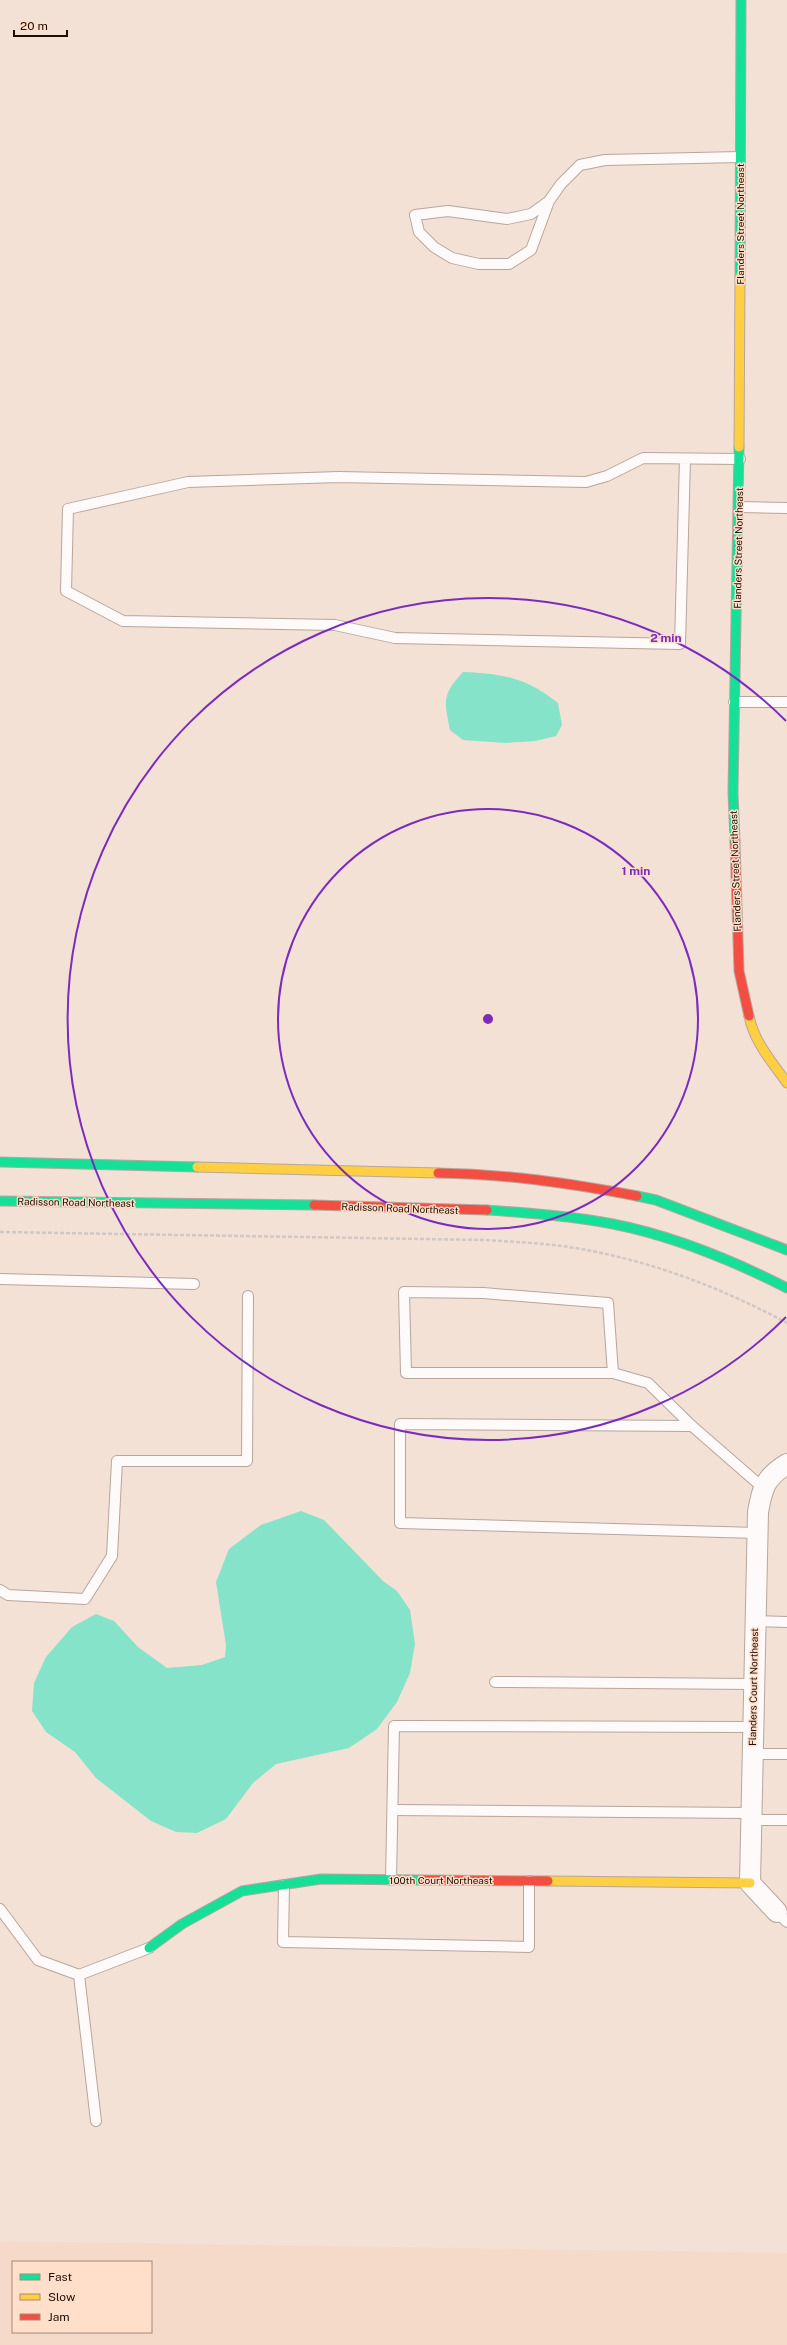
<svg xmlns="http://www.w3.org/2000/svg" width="787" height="2345" font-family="'Public Sans',sans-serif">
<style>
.built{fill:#f6dac9;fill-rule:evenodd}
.water{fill:#84e3c8}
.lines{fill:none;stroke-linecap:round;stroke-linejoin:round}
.lane-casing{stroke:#b8a69b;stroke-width:12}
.street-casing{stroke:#b8a69b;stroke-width:22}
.fast-casing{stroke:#b8a69b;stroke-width:11}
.slow-casing{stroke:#b8a69b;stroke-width:11}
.jam-casing{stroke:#b8a69b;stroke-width:11}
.path{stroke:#cfc8c4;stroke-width:2.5;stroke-dasharray:4 2;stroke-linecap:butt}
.lane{stroke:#fdfaf9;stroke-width:10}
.street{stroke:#fdfaf9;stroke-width:20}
.fast{stroke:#16e098;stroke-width:9}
.slow{stroke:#ffcf43;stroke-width:9}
.jam{stroke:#f24e42;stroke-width:9}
.ring{fill:none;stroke:#7b2cbf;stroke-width:2}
.labels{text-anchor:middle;stroke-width:3;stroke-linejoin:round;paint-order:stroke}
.street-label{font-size:10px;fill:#1f0d03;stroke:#ffdeca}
.centre{fill:#7b2cbf;stroke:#ffdeca;stroke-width:2}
.ring-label{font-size:12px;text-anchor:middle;font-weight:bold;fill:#7b2cbf;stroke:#ffdeca;stroke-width:3;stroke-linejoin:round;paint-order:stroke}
</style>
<rect width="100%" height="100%" fill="#f3e1d6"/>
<path class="built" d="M0,2241L787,2253V2345H0ZM13,2262H151V2332H13Z"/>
<g class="water">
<path d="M463,672C504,674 524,677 558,703L562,725L556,736L535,741L506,743L463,740L450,730C444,700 442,695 463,672Z"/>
<path d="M301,1511L324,1520L383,1581L397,1591L410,1610L415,1644L410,1673L397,1702L377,1729L349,1748L276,1764L253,1783L226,1819L197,1833L176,1832L151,1821L96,1778L75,1752L46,1732L32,1711L34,1683L46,1657L72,1627L96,1614L114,1621L138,1647L167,1668L202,1665L225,1657L226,1645L216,1582L229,1549L261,1525Z"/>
</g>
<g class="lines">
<defs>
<g id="lane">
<path d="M549,201L531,250L509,264H479L452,258L434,247L419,232L415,215L448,211L507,219L531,214L549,201L561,184L580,165L605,160L740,157"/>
<path d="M685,459L680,644L395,638L335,625L123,621L66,591L68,509L188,482L339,477L586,482L607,476L643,458L740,459"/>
<path d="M739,507L787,508"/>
<path d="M734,702H787"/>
<path d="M0,1279L194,1284"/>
<path d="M613,1373H406L404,1292L483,1293L608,1303L613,1373L648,1383L692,1426L762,1487"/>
<path d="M692,1426L400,1424V1523L757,1533"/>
<path d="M0,1590L8,1595L85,1599L112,1556L117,1461H247L248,1296"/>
<path d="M755,1621L787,1622"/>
<path d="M495,1682L753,1684"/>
<path d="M752,1754H787"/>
<path d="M393,1810L750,1813"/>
<path d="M750,1820H787"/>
<path d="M391,1880L394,1726L752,1727"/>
<path d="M284,1885L283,1942L529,1947V1881"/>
<path d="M0,1909L38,1960L79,1975"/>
<path d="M777,1912L787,1922"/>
<path d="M96,2121L79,1975L149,1948"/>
</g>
<path id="street" d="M777,1912L750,1883L758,1512C762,1489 765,1477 787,1464"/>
<g id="fast">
<path d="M740,277L741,0"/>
<path d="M735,842L733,792L739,447"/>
<path d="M0,1162L197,1167"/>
<path d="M637,1196L656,1200L787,1250"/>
<path d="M0,1201L314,1205"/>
<path d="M487,1210C529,1213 572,1216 613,1224C674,1236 732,1260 787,1288"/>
<path d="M149,1948L182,1924L242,1891L321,1879L422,1880"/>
</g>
<g id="slow">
<path d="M739,447L740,277"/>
<path d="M749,1016C754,1042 772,1062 787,1083"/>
<path d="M197,1167L438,1173"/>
<path d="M548,1881L750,1883"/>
</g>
<g id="jam">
<path d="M735,842L739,971L749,1016"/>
<path d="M438,1173C507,1174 569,1183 637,1196"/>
<path d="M314,1205L487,1210"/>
<path d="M422,1880L548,1881"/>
</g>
</defs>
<use href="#lane" class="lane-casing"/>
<use href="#street" class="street-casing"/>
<use href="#fast" class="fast-casing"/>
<use href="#slow" class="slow-casing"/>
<use href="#jam" class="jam-casing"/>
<path class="path" d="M0,1232L484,1240C515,1242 545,1243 575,1248C649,1260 722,1288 787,1323"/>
<use href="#lane" class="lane"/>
<use href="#street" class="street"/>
<use href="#fast" class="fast"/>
<use href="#slow" class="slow"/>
<use href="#jam" class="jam"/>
</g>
<g class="ring">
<circle cx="488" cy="1019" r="210"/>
<path d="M786 1317A421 421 0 1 1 786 721"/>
</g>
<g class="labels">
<g class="street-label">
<text transform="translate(740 224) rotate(-90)" y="4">Flanders Street Northeast</text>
<text transform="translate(738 548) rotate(-89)" y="4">Flanders Street Northeast</text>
<text transform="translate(735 871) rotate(-92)" y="4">Flanders Street Northeast</text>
<text transform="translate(76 1202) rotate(1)" y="4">Radisson Road Northeast</text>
<text transform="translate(400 1208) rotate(2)" y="4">Radisson Road Northeast</text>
<text transform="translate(753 1687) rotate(-89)" y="4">Flanders Court Northeast</text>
<text x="441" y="1884">100th Court Northeast</text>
</g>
</g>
<circle cx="488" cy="1019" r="6" class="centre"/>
<g class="ring-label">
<text x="666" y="642">2 min</text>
<text x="636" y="875">1 min</text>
</g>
<rect x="12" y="2261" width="140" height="72" fill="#ffdeca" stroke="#a58a7a"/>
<rect x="20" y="2274" width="20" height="6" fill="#16e098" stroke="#a58a7a"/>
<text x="48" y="2281" font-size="12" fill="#1f0d03">Fast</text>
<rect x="20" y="2294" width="20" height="6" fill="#ffcf43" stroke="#a58a7a"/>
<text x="48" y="2301" font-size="12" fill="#1f0d03">Slow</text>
<rect x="20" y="2314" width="20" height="6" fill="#f24e42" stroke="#a58a7a"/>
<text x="48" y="2321" font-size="12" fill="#1f0d03">Jam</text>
<path d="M14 30v6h53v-6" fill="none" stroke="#1f0d03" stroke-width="2"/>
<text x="20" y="30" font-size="12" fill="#1f0d03" stroke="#ffdeca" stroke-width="3" paint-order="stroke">20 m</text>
</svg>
